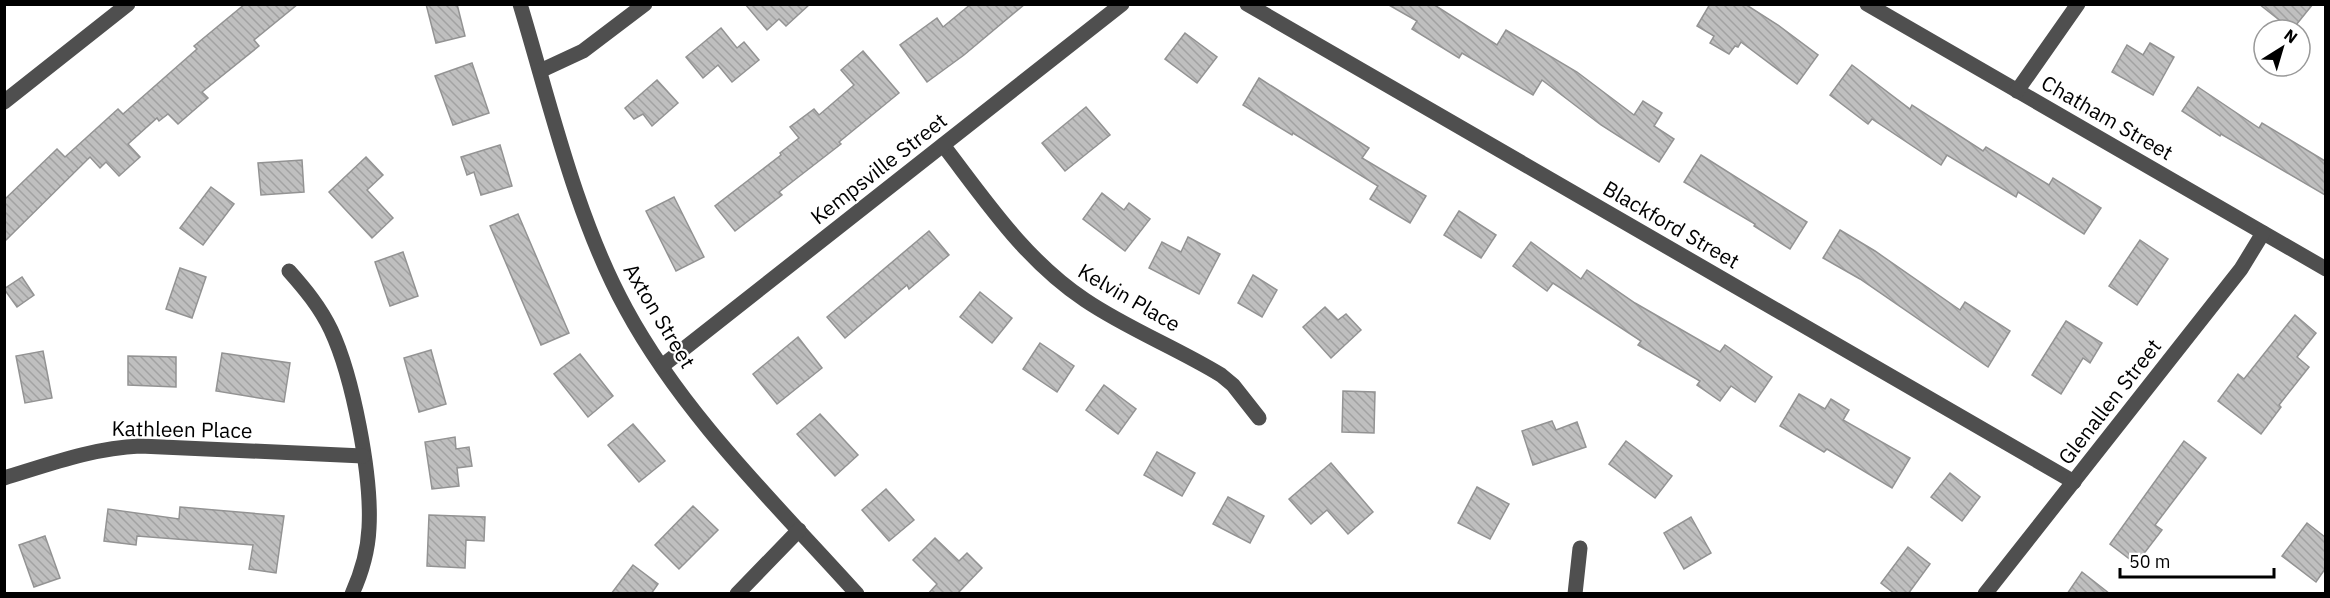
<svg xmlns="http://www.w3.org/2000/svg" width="2330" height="598" font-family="'IBM Plex Sans',sans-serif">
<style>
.building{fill:url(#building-back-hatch);stroke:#939393;stroke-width:1.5}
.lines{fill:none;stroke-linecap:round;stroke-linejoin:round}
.minor{stroke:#4f4f4f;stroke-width:15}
.labels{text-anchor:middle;stroke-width:4.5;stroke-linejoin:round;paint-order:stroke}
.street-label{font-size:21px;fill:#000;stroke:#fff}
</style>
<defs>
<pattern id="building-back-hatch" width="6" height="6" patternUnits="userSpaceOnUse" patternTransform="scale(1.5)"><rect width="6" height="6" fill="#bfbfbf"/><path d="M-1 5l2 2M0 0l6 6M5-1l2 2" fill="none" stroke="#a2a2a2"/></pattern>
</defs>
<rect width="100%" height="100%" fill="#fff"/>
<g class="building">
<path d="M245,4H298L254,40L259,46L202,92L208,98L178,124L168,114L159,121L157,118L128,144L140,157L119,176L106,162L100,168L90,157L4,242V200L57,149L65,157L118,109L123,114L197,49L194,46Z"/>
<path d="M426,4H457L465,36L436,43Z"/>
<path d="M745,4H810L786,26L779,19L767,30Z"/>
<path d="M971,4H1025L964,55L927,82L900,45L937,18L943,27Z"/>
<path d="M1387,4H1433L1497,45L1506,30L1577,72L1634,115L1643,101L1662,113L1654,126L1674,139L1659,162L1601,125L1542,80L1533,95L1462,53L1459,58L1412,29L1417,21Z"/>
<path d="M1710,4H1745L1778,25L1818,55L1797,84L1741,42L1738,47L1735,46L1729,54L1710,43L1714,36L1697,26Z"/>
<path d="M2259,4H2313L2292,30Z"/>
<path d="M721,28L737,48L744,42L759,60L732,82L718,65L703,78L686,57Z"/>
<path d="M1185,33L1217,57L1197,83L1165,59Z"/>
<path d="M2150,43L2174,57L2153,95L2112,72L2127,45L2143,55Z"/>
<path d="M863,51L899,93L839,142L841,144L779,192L782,195L735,231L715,206L781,155L780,153L799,138L790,127L814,109L819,115L854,85L841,70Z"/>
<path d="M472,63L489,113L453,125L435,76Z"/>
<path d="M1852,65L1910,109L1912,105L1983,151L1986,147L2049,185L2053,178L2101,208L2084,234L2018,192L2016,197L1947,155L1941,165L1872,119L1868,124L1830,95Z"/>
<path d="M1259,78L1369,148L1362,158L1426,196L1410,223L1370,199L1378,186L1293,133L1292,135L1243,105Z"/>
<path d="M657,80L678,103L652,126L643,114L634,119L625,108Z"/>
<path d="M2198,87L2259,128L2262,123L2325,161V195L2221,134L2220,136L2182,111Z"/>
<path d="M1086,107L1110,135L1065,171L1042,143Z"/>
<path d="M500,145L512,186L481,195L474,172L467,175L461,157Z"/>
<path d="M1701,155L1807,222L1790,249L1754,226L1755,224L1684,182Z"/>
<path d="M366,157L383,175L367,190L393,218L372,238L329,192Z"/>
<path d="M302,160L304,192L261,195L258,163Z"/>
<path d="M211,187L234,204L203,245L180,228Z"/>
<path d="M1102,193L1124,210L1129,203L1150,219L1125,251L1083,219Z"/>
<path d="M674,197L704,257L676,271L646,211Z"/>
<path d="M1459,211L1496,235L1481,258L1444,235Z"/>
<path d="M518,214L569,333L541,345L490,226Z"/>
<path d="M1840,230L1875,251L1960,310L1965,302L2010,331L1988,367L1860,279L1823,258Z"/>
<path d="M929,231L949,255L909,289L907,285L845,338L827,317Z"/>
<path d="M1188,237L1220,254L1199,294L1149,268L1162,242L1181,252Z"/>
<path d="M2140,240L2168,259L2137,305L2109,286Z"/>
<path d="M1531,242L1581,279L1587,270L1635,303L1720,352L1725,345L1772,377L1755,402L1731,386L1720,401L1697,385L1700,381L1638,345L1641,341L1553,283L1547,291L1513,266Z"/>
<path d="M403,252L418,296L390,306L375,262Z"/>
<path d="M180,268L206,277L192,318L166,309Z"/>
<path d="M1253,275L1277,290L1262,317L1238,303Z"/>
<path d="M22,277L34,295L17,307L4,289Z"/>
<path d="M980,292L1012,318L992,343L960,317Z"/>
<path d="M1325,307L1338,320L1346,314L1361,330L1331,358L1303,327Z"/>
<path d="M2295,315L2316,333L2297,357L2309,367L2279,405L2281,407L2261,434L2218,401L2238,374L2244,379Z"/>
<path d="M2066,321L2102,343L2090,363L2083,358L2061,394L2032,375Z"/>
<path d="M798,337L822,368L777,404L753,374Z"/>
<path d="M1040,343L1074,366L1057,392L1023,369Z"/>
<path d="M431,350L446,404L419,412L404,358Z"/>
<path d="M43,351L52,398L25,403L16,356Z"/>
<path d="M222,353L290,363L284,402L216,391Z"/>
<path d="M580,354L613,396L588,417L554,374Z"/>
<path d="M128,356L176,357V387L128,385Z"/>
<path d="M1104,385L1136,409L1118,434L1086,410Z"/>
<path d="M1343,391L1375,392L1374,433L1342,432Z"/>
<path d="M1799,394L1825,409L1831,399L1849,410L1843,420L1910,458L1892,488L1827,449L1824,452L1780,426Z"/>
<path d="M820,414L858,455L835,476L797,434Z"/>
<path d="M1552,421L1556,430L1577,422L1586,447L1533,465L1522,431Z"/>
<path d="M633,424L665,461L639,482L608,445Z"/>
<path d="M455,437L456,449L469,447L472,466L457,468L459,486L432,489L425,442Z"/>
<path d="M1626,441L1672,476L1655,498L1609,464Z"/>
<path d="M2184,441L2206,458L2155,525L2162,530L2136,564L2110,544Z"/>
<path d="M1157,452L1195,473L1182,496L1144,475Z"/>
<path d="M1331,463L1373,512L1348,534L1327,510L1311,524L1289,499Z"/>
<path d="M1950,473L1980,497L1962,521L1931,497Z"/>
<path d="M1477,487L1509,504L1490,539L1458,523Z"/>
<path d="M886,489L914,520L889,541L862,510Z"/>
<path d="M1228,497L1264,516L1250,543L1213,524Z"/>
<path d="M693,506L718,530L679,569L655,545Z"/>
<path d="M180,507L284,516L276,573L249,569L253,545L137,536L136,545L104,541L108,509L179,519Z"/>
<path d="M429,515L485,517L484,541L466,540L465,568L427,566Z"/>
<path d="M1691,517L1711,553L1684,569L1664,533Z"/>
<path d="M2307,523L2325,537V569L2316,582L2282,556Z"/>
<path d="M45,536L60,578L34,587L19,545Z"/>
<path d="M935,538L959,561L967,553L982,568L957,594H928L937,584L913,560Z"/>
<path d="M1908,547L1930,564L1908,594H1895L1881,583Z"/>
<path d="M633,565L658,584L651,594H611Z"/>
<path d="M2082,572L2110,594H2067Z"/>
</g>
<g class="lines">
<g class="minor">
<path d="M520,4C550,103 576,218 626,309C684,416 776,504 857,594"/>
<path d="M1247,4L2074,482"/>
<path d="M1867,4L2326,269"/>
<path d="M540,71L583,51L645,4"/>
<path d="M2017,91L2078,4"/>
<path d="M4,102L128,4"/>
<path d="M943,145C986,201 1025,260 1085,300C1128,329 1177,348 1221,375L1233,385L1259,418"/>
<path d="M289,271C305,289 320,307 331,330C353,377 372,476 369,528C368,551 362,572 352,594"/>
<path d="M662,366L1122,4"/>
<path d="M4,478C50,464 93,448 140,446L363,456"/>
<path d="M737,594L799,530"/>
<path d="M1575,594L1580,548"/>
<path d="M1985,594L2241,269L2263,233"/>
</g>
</g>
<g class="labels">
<g class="street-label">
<text transform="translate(2107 118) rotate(30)" y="7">Chatham Street</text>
<text transform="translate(879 169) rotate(-38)" y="7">Kempsville Street</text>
<text transform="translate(1671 225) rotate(30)" y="7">Blackford Street</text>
<text transform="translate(1129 298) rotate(30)" y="7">Kelvin Place</text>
<text transform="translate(659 316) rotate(59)" y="7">Axton Street</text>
<text transform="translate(2110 402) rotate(-52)" y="7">Glenallen Street</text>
<text transform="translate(182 430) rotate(1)" y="7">Kathleen Place</text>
</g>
</g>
<rect width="2330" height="598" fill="none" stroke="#000000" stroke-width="12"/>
<g transform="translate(2282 48) rotate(37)"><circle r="28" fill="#ffffff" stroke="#999999" stroke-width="1.5"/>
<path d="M0-4.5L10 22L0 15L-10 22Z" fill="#000000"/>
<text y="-9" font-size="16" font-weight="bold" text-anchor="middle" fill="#000000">N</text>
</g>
<path d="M2120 568v9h154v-9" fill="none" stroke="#000000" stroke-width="3"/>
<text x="2129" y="568" font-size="18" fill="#000000" stroke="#ffffff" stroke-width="4.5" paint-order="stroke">50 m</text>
</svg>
